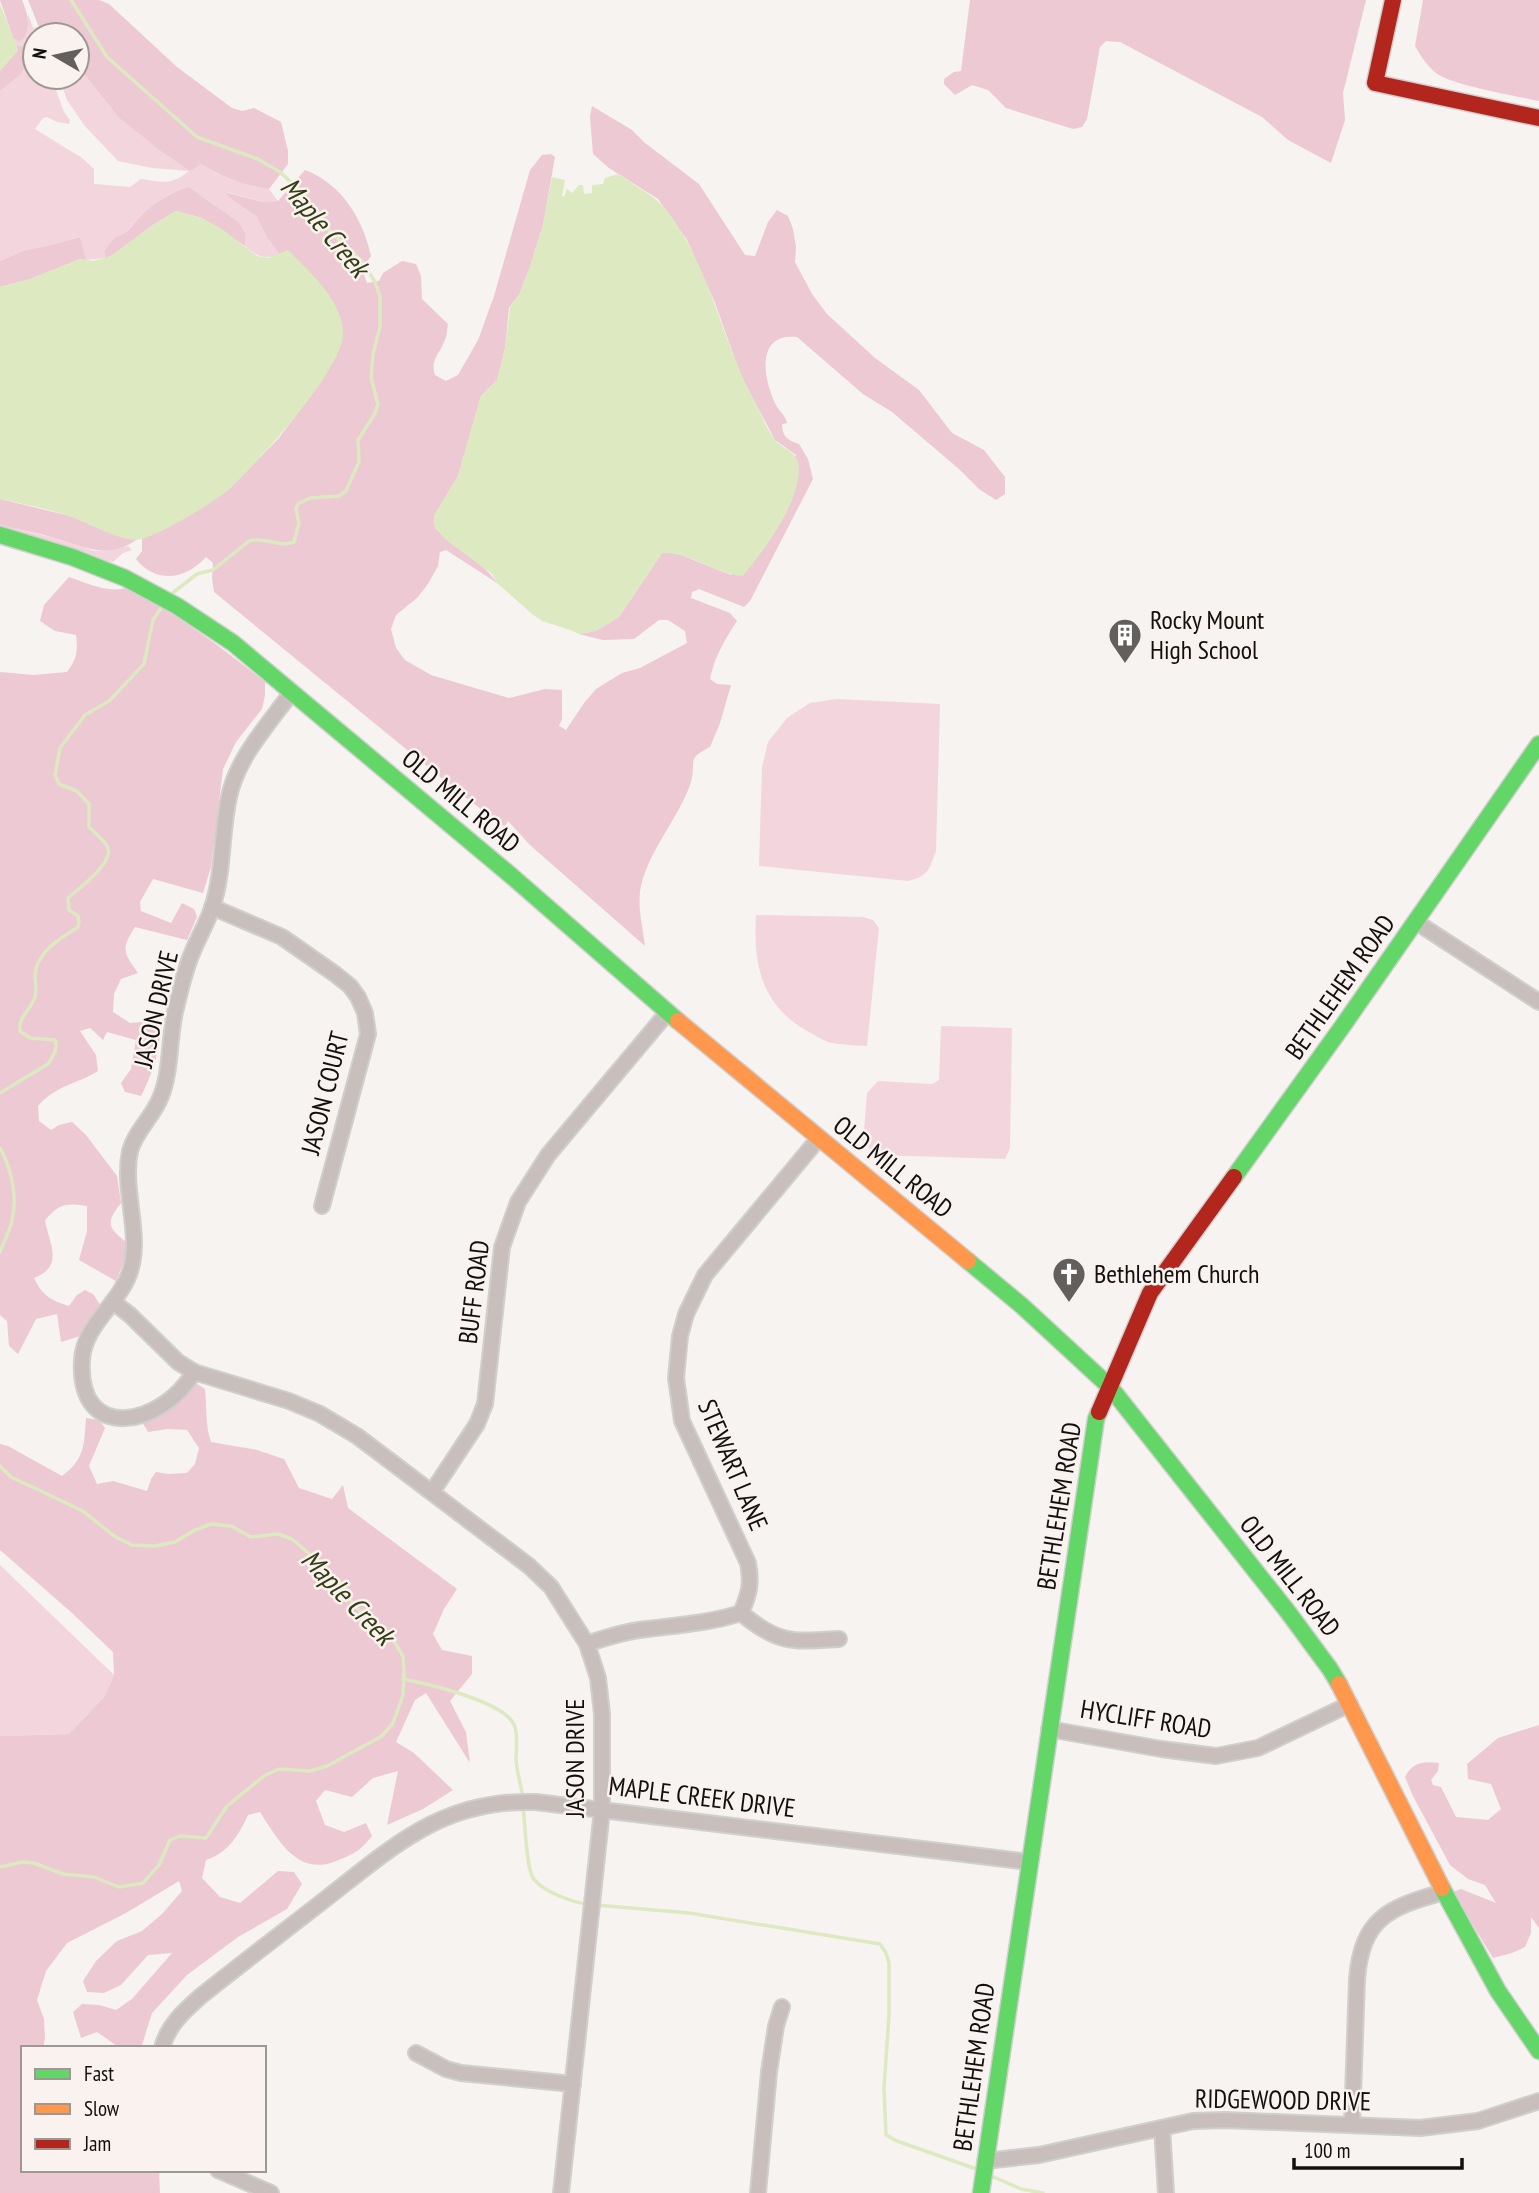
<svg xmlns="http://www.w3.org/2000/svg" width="1539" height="2193" font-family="'PT Sans Narrow',sans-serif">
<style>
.green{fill:#f3d5dd}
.forest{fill:#edc9d4}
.water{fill:#dde9c0}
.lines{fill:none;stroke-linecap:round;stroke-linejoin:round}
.stream{stroke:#dde9c0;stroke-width:3.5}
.street-casing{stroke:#d1cfce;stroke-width:18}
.fast-casing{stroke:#d1cfce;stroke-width:19}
.slow-casing{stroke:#d1cfce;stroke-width:19}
.jam-casing{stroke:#d1cfce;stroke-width:19}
.street{stroke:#c8bebc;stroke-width:14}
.fast{stroke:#63d668;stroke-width:16}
.slow{stroke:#ff974d;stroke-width:16}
.jam{stroke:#b3261e;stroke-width:16}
.labels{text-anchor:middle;stroke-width:5;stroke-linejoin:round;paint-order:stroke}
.poi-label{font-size:26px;fill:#12100e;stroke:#f9f2ee;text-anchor:start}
.street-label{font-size:26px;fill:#12100e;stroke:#f9f2ee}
.water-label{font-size:28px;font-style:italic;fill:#323d13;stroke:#f9f2ee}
</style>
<rect width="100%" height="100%" fill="#f6f3f1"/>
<g class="green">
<path d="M28,14L33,28L39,27L48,35H37L35,33V77H51L64,112L70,120L69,124L57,122L47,117L43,118L35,129L82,158L94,169V184L130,187L141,179C163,182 171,186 189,171L152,168L118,161L84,125L67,100L59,77H77V65L119,118L159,150L189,170L201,164C225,178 242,185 269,189L278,201L263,202L226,192L234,201L256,216L266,236L280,255C264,259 257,257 245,246L246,234L212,203L188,187L142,215L122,236L115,237L104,251L105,258L86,260L79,237L47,246L25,250L0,261V91L19,76L28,47L16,45L13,38L19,42L28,29Z"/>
<path d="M0,525L58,539L94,551L110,550L128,546L132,550L123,553L113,562L104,561L0,529Z"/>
<path d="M837,699L940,704L936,851C929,869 929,876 908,881L759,866L762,767L768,742L787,718L810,703Z"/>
<path d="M756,915L863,917L873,920L879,928L867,1046C854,1045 840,1045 828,1042C822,1040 815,1035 809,1032C761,1006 753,964 756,915Z"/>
<path d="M941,1026L1012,1028L1010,1148L1005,1159L878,1155L863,1144L867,1093L878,1081L932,1084L939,1080Z"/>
<path d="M0,1565L114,1675L105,1696L69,1734L0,1736Z"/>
</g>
<g class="forest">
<path d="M0,0H22C28,14 33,32 19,42L13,38Z"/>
<path d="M28,0H99L109,4L177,67L232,108L242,111L254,108L281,122L288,151V164L269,189C242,185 225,178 201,164L190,171L159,150L119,118L77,65V35H48L39,27Z"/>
<path d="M970,0H1366L1343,93L1345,120L1331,163L1288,140L1262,117L1120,42L1106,41L1100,47L1087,119L1082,127L1073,129L1006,108L988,90L972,85L955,95L944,84V79L954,72L961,71Z"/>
<path d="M1423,0H1539V101C1516,96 1451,85 1436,73C1427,66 1420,55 1415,46Z"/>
<path d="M16,45L28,47L32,55L19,76L0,91V71L18,50Z"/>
<path d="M592,106L632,130L645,143L699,184L745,255L755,256L768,222L777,210L788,216L793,229L796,247L795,262L812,294L827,314L875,358L919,390L952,433L984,450L1005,477V494L996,500L979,489L959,469L892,412L863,394L797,337C755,332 763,380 776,405C780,413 785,414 787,423L782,424C782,436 787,440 799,444L808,459L813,479L750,601L744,607L699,589L692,592L691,598L730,613L737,621C725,639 714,658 710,679L717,684L731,685L720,723L710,747C684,760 698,762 690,785C677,821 645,855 640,892C638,909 643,929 645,946L530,845L508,821L505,827L461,794L214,592L212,578L213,563L206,557C186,579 157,585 136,559L142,551V538L169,525L228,490L278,439L313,393L337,355L280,255L266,236L256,216L234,201L224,192L263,202L278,201L305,170C342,184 363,219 371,256L362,269L367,283L379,281L383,273L402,261L416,264L421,276L422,299L448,324C447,330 447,337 444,342C439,355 430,360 435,375L446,381L458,375L478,340L494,296L530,170L542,155L551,154L555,157L543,225L530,267L519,295L509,308L505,349L497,380L481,396L458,476L434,516L435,528C453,547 483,561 497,583L446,550L440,552L438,566L428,584L417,598L396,615L391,629L396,648L405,660L431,675L509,698L545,689L562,690V719L559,726L566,730L584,703L596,689L622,673L640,668L687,643L685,631L668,620H659L634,639L603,640L579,634L596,631L619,617L662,553H676L731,575L796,455L775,440L741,376L715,303L687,240L658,199L609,168L593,154L590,117Z"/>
<path d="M189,187L238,222L246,234L245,246L202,218L176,211L153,225L111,256L105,258L104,251L115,237C127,235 132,225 141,216C153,204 172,192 189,187Z"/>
<path d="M80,237L86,260L80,259L30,279L0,287V261L25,250L47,246Z"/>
<path d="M0,499L70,516L114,534L136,540C109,559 86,548 58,539C40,533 19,530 0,525Z"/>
<path d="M69,577C90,584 108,594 130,587C177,616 222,647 265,682V695L262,709L236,742L223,769L211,867L203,893L153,879L140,902L141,911L171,923L182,903L194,909L197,917L187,940L135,927C121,949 123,952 138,973L121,979L114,994L113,1012L130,1023L142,1022L160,1031C159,1056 152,1074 141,1096L125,1092L121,1083L131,1069L136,1040L107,1032L103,1040L90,1028L80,1031L96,1055L98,1071C75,1085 56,1085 38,1106L39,1121L51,1130L59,1125L72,1122L86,1135L117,1176L121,1203C107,1221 106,1227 126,1242L125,1259L116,1281L79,1260L87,1231V1206C66,1203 60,1203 45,1220C49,1244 65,1266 34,1278C43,1296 50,1300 69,1306L77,1295L85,1290L93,1294L101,1306L80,1336L61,1342L57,1314L36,1319L18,1354L9,1346L7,1321L0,1315V672L34,675L67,672C77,659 78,651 76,635L55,631L40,621L44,605Z"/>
<path d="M194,1382L205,1389C207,1407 205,1425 211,1442L257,1450L284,1459L299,1488L332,1499L343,1485L348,1508L457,1589L444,1609L433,1634L442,1650L472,1656V1674L450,1701L466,1732L470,1763L426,1693L415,1700L396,1742L414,1753L453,1790L423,1809L387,1825L398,1771L373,1778L352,1797L325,1790L316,1801L325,1825L344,1832L366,1823L372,1836C360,1851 354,1854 336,1861C298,1877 278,1840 260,1812L248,1815C238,1836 229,1852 206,1860L202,1878L220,1897L240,1903L278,1871L294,1872L302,1884L287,1909L238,1937L187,1975L152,2013L141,2048H120L97,2032L81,2038L73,2012L82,2004L99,2005L116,2010L132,1999L172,1953L148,1955L121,1985L104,1993L87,1992L83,1981L96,1961L117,1941L142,1931L162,1914L182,1891L179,1881L126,1913L67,1943L46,1971L37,2000L44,2019L45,2038L43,2048H23V2170H159L160,2193H0V1736L69,1734L105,1696L114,1675L113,1652L72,1613L0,1550V1444L8,1446L62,1476C85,1459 84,1445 86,1418L99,1420L105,1428L89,1466L97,1484L113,1481L147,1491L151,1479L156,1472L168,1474L187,1473L195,1464L199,1448L187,1430L168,1429L148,1432L142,1422L166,1412Z"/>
<path d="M1539,1725V1928L1531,1917V1933L1525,1947L1512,1953L1493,1958L1453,1892L1461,1889L1496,1903L1485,1885L1468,1879L1450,1865L1413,1796L1405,1777C1413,1762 1423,1761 1439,1763L1438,1771L1431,1780L1433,1785L1441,1787L1456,1817L1488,1820L1501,1809L1491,1784L1468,1779L1467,1764L1498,1738Z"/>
</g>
<g class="water">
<path d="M0,4L18,50L0,71Z"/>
<path d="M618,174C638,188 657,196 671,216C711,272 722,341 754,400C761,413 767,431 777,442C787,451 799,453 799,469C798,506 766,547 743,576C715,574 691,552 662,553L619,617L596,631L579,634L570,630L542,621L532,614L497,583L492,574L446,540L435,528L434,516L458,476L481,396L497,380L505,349L510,308L519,295L530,267L543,225L552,177L565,180L562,196L564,197L567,189L572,193L579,185H583L584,194L592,193V185L603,184L605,178Z"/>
<path d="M176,211L202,218L222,229L257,256L268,258L288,250C310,273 341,298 343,332C345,368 256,464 229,489C216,502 154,538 137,540C121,541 87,523 72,517C49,509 24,504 0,499V287L30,279L80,259L93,261L111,256L153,225Z"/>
</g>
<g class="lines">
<g class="stream">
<path d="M71,0L107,57L197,137L258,159L280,172L298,189L330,231L362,261L375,282L380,297V327L373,354L371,377L378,405L374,415L358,440L359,462L346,491L339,496L310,498L298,504L296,509L299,523L294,542C279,548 264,536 249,541L213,570L197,574L170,595"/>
<path d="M0,1093L48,1064C53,1056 58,1049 55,1040L30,1038L20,1031C18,1016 31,1010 35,997C37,991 35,982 35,975C37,951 60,939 78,927L79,923L78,916L69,910L68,898C78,889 113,864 108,848C105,841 95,833 89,827V804L77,791L59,784L55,775L60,748L85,715L109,701L144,664L153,620L164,604"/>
<path d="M0,1148C11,1168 18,1196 12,1220C10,1231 4,1241 0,1252"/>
<path d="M0,1466L11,1477L83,1511L114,1536L132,1545L155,1546L175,1542L195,1530L211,1524L231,1526L251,1537L278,1534L292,1539L321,1564L362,1614L392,1638L403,1656L404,1672L403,1695L393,1723L382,1736L327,1766L310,1771L279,1769L264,1776L227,1806L206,1838L179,1836L170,1840L159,1865L143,1883L119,1887L94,1877L63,1874L34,1863L23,1862L0,1867"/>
<path d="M403,1679C428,1684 508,1702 515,1727C518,1738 516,1750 516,1760C517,1773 521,1785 523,1798"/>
<path d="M523,1806C525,1821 526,1867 533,1878C542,1891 573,1903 588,1904"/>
<path d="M596,1905L689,1913L880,1944L886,1953L889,1963V2015L884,2088L886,2135L897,2141L979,2170"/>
<path d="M989,2175L1021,2189L1043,2193"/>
</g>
<defs>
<g id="street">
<path d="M212,907L282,937L335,974L350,986L358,997L365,1013L368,1034L322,1206"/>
<path d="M1416,922L1539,1002"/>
<path d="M113,1302L130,1315L178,1362L194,1372L289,1401L320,1414L357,1436L529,1566L551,1587L587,1644L598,1678L602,1714V1810L561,2193"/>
<path d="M194,1372C163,1426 77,1445 82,1360C84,1323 122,1303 131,1268C141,1233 122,1188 130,1151C135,1131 154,1116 161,1096C171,1072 169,1038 175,1012C179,995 183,978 189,961C195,943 206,926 212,908C224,872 221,833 229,797C237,758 268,725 291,693"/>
<path d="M432,1492L477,1424L485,1404L502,1247L518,1202L548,1155L668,1012"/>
<path d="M741,1613C778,1644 792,1642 839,1639"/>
<path d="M587,1644C607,1637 626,1631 647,1629C679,1625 710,1623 741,1613C749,1594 752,1584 748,1563L682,1421L676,1378L680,1336L686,1314L705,1275L819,1138"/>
<path d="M1049,1729L1161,1749L1216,1756L1258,1748L1350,1704"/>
<path d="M162,2048C168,2025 184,2011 201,1996C241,1964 282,1933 323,1901C393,1847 441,1799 536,1802L1029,1862"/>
<path d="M416,2053L446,2069L461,2073L573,2084"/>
<path d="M1352,2124L1357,1979C1362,1918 1389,1907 1444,1892"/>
<path d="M1162,2128L1166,2193"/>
<path d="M985,2161L1039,2155L1193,2121L1225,2120L1420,2128L1478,2121L1539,2101"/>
<path d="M218,2170L271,2193"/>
<path d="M758,2193L769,2072L776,2026L782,2007"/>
</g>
<g id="fast">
<path d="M0,535L72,557L125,578L177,606L233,643L508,873L678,1021"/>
<path d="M1234,1177L1342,1027L1539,744"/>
<path d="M968,1261L1021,1305L1110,1387L1288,1612L1330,1669L1339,1684"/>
<path d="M1442,1888L1498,1991L1539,2051"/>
<path d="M981,2193L1096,1419L1099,1412"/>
</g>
<g id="slow">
<path d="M678,1021L968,1261"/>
<path d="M1339,1684L1442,1888"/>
</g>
<g id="jam">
<path d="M1393,0L1375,83L1539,118"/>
<path d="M1099,1412L1150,1293L1234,1177"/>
</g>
</defs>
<use href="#street" class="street-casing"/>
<use href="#fast" class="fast-casing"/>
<use href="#slow" class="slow-casing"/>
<use href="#jam" class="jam-casing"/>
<use href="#street" class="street"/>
<use href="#fast" class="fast"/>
<use href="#slow" class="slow"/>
<use href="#jam" class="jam"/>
</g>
<defs>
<symbol id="building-pin" viewBox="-11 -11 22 30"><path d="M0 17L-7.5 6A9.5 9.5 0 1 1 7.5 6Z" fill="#625f5d" stroke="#f9f2ee"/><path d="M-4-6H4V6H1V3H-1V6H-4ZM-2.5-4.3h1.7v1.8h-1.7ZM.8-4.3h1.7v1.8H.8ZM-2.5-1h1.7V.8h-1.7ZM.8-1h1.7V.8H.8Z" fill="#fff"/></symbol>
<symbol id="church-pin" viewBox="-11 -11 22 30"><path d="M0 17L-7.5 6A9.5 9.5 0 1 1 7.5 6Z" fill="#625f5d" stroke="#f9f2ee"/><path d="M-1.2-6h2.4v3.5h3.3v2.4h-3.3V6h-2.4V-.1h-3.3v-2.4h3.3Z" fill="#fff"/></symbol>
</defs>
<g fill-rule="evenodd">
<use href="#building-pin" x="1106" y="616" width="38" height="52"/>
<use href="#church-pin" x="1050" y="1255" width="38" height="52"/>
</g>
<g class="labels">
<g class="poi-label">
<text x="1150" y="629">Rocky Mount<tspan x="1150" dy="30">High School</tspan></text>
<text x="1094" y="1283">Bethlehem Church</text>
</g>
<g class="street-label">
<text transform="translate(461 801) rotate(40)" y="9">OLD MILL ROAD</text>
<text transform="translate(1340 987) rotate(-55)" y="9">BETHLEHEM ROAD</text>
<text transform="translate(156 1009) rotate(-77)" y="9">JASON DRIVE</text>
<text transform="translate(325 1093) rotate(-76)" y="9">JASON COURT</text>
<text transform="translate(893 1167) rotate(39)" y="9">OLD MILL ROAD</text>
<text transform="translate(474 1292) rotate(-83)" y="9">BUFF ROAD</text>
<text transform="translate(733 1465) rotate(67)" y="9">STEWART LANE</text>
<text transform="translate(1059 1506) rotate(-81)" y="9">BETHLEHEM ROAD</text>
<text transform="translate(1290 1576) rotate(52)" y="9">OLD MILL ROAD</text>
<text transform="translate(1146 1719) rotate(9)" y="9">HYCLIFF ROAD</text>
<text transform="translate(575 1758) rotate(-90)" y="9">JASON DRIVE</text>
<text transform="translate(702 1797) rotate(7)" y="9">MAPLE CREEK DRIVE</text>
<text transform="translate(974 2067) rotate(-82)" y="9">BETHLEHEM ROAD</text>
<text transform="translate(1283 2100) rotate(1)" y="9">RIDGEWOOD DRIVE</text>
</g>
<g class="water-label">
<text transform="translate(325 227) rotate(50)" y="10">Maple Creek</text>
<text transform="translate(348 1597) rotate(46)" y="10">Maple Creek</text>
</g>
</g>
<rect x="21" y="2046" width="245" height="126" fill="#f9f2ee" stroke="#9d9894" stroke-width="2"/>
<rect x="35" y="2069" width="35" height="10" fill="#63d668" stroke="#9d9894" stroke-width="2"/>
<text x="84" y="2081" font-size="21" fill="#12100e">Fast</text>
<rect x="35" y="2104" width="35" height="10" fill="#ff974d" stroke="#9d9894" stroke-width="2"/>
<text x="84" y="2116" font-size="21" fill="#12100e">Slow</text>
<rect x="35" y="2139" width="35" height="10" fill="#b3261e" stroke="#9d9894" stroke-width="2"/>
<text x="84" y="2151" font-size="21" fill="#12100e">Jam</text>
<g transform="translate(56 56) rotate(279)"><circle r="33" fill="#f9f2ee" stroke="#9d9894" stroke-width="2"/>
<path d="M0-5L12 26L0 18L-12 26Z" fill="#625f5d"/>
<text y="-10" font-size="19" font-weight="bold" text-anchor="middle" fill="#12100e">N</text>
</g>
<path d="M1294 2158v10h168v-10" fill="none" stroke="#12100e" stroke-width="3.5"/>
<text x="1304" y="2158" font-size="21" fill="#12100e" stroke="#f9f2ee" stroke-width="5" paint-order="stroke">100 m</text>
</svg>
